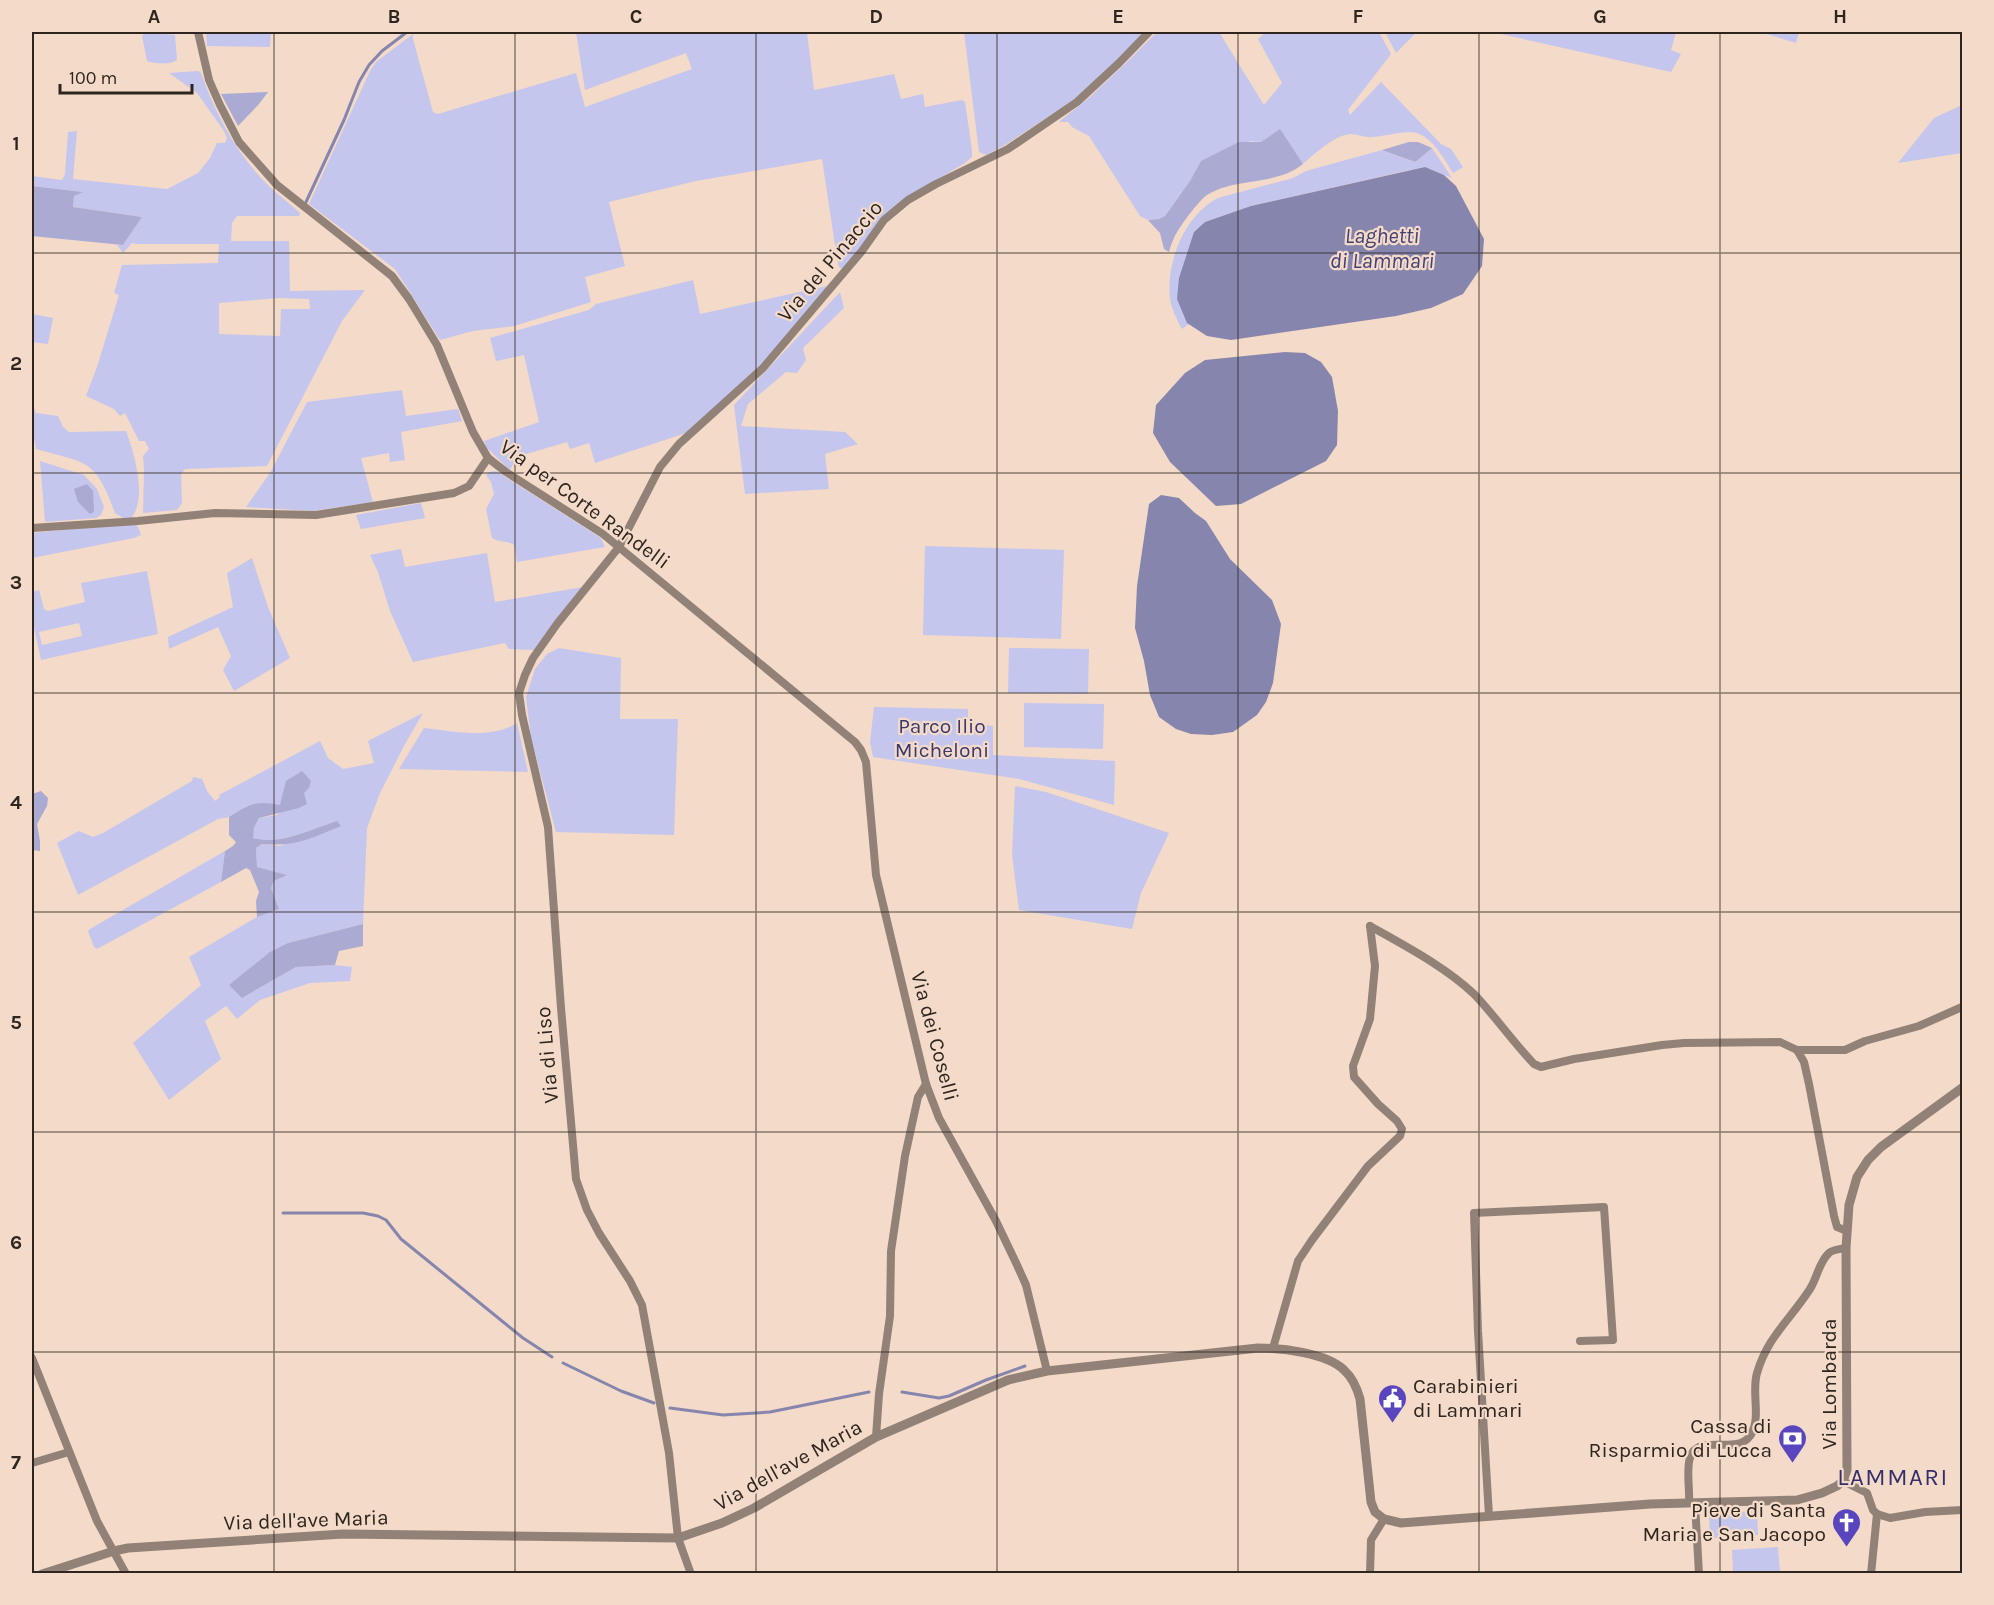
<svg xmlns="http://www.w3.org/2000/svg" width="1994" height="1605" font-family="Karla,sans-serif">
<style>
.green{fill:#c5c6ed;fill-rule:evenodd}
.forest{fill:#aaaad3}
.water{fill:#8685ad}
.lines{fill:none;stroke-linecap:round;stroke-linejoin:round}
.stream{stroke:#8685ad;stroke-width:3}
.minor{stroke:#928176;stroke-width:8}
.tertiary{stroke:#928176;stroke-width:9}
.grid{fill:none;stroke:#2e251e;stroke-width:1.5;stroke-opacity:0.55}
.labels{text-anchor:middle;stroke-width:4.5;stroke-linejoin:round;paint-order:stroke}
.street-label{font-size:21px;fill:#2e251e;stroke:#f3dac9}
.park-label{font-size:21px;fill:#3c386d;stroke:#f3dac9}
.poi-label{font-size:21px;fill:#2e251e;stroke:#f3dac9;text-anchor:end}
.water-label{font-size:22px;font-style:italic;fill:#434076;stroke:#f3dac9}
.quarter-label{font-size:24px;letter-spacing:1.5px;fill:#342e69;stroke:#f3dac9}
.neatline{fill:none;stroke:#2e251e;stroke-width:2}
.grid-label{font-size:20px;text-anchor:middle;font-weight:bold;fill:#2e251e}
</style>
<rect width="100%" height="100%" fill="#f3dac9"/>
<g class="green">
<path d="M145,32L175,35L177,60C170,65 155,64 147,61L142,36Z"/>
<path d="M206,32H271L270,47L207,46Z"/>
<path d="M576,32H807L814,90L894,74L901,99L923,94L925,107L962,100L965,102L972,150V157L965,163L911,195L844,269L840,268L838,265L822,159L696,181L609,202L625,266L585,277L591,302L514,326L473,331L440,340L395,269L309,204L370,71L376,62L413,34V39L433,112L438,114L576,73L585,107L692,69L686,53L585,90Z"/>
<path d="M964,32H1145L1080,96L1005,145L986,155L979,152Z"/>
<path d="M1157,32H1219L1264,105L1282,83L1258,39L1266,32H1379L1391,54L1348,110L1350,115L1381,82L1441,144L1451,149L1463,167L1453,173C1444,159 1431,133 1411,132C1399,132 1385,136 1373,137C1365,138 1358,134 1350,134C1335,135 1314,154 1303,164L1279,130L1261,142L1251,141L1201,161L1190,181L1165,216L1159,219L1148,220L1140,216L1089,136L1072,127L1068,122H1059L1091,96L1128,61Z"/>
<path d="M1385,32H1417L1396,53Z"/>
<path d="M1492,32H1676L1671,50L1681,54L1671,72Z"/>
<path d="M1760,32H1799L1796,43Z"/>
<path d="M198,71L201,73C215,113 237,155 268,185C278,195 289,203 300,213L299,216H237L232,223L231,241H289L290,291L365,290L342,321L267,466L185,469L181,474L182,503L177,510L143,513L144,469L143,456L149,449L145,441H139L125,413L120,416L114,409L86,396L97,367L119,295L114,293L122,265L218,263L219,244H136L132,243L123,253L117,245H123L142,217L73,207L74,196L82,192L32,186V176L62,180L65,174L68,132L77,131L73,179L167,189L198,173L210,158L217,143H225L227,138L224,131L197,93L169,73ZM279,298L309,299L310,309H281L280,336L219,334V303Z"/>
<path d="M1962,105V153L1898,163L1934,118Z"/>
<path d="M1432,148L1452,178L1425,167L1410,170L1251,206L1205,222L1194,232L1178,299L1189,324L1182,329C1177,320 1171,308 1170,298C1166,261 1185,215 1218,198L1293,178L1306,171L1382,150L1414,162Z"/>
<path d="M693,280L700,314L836,284L759,371L686,433L595,463L589,443L570,449L567,442L513,458L514,463L510,470L486,447L484,441L539,422L524,355L496,361L490,338L589,310L596,304Z"/>
<path d="M840,292L844,308L803,348L806,360L797,373L786,372L748,404L741,426L845,432L858,444L825,454L829,489L745,494L734,405Z"/>
<path d="M32,314L53,318L48,344L32,342Z"/>
<path d="M402,390L406,416L458,409L462,421L401,432L405,460L390,462L389,453L361,458L373,502L313,511L246,507L270,473L307,402Z"/>
<path d="M32,403L36,413L58,416L63,427L69,432L126,431C134,452 148,499 131,518H123L115,513C109,497 101,474 86,465C75,458 49,453 36,449L32,427Z"/>
<path d="M40,461L84,475L97,489L104,507L101,515L96,518L45,522Z"/>
<path d="M496,471L601,538L605,547L517,562L514,545C508,540 500,543 492,538L486,509L494,494L491,482L486,475L489,472Z"/>
<path d="M421,503L425,518L361,529L356,515Z"/>
<path d="M134,523L138,527L141,535L134,538L32,558V533Z"/>
<path d="M925,546L1064,550L1061,639L923,635Z"/>
<path d="M401,549L405,567L487,553L495,602L583,587L535,650L509,649L505,643L413,662L390,611L378,572L370,555Z"/>
<path d="M252,558L268,607L290,658L234,691L223,670L231,656L218,627L169,649L168,637L233,607L227,573Z"/>
<path d="M147,571L158,634L41,660L32,618V592L39,590L44,609L48,611L85,602L81,583ZM79,623L82,636L42,645L39,632Z"/>
<path d="M559,648L621,658L620,719H678L674,835L556,832L531,737L526,697L535,669L547,654Z"/>
<path d="M1009,648L1089,649L1088,694L1008,693Z"/>
<path d="M1024,703L1104,704L1103,749L1024,747Z"/>
<path d="M874,707L968,709V724L993,726V755L1115,761L1114,805L1019,779L873,757L870,742Z"/>
<path d="M423,713L405,744L380,793L367,828L363,924L288,943L242,998L296,967L335,965L352,967L350,981L310,983L260,1000L237,1019L226,1006L205,1021L221,1059L169,1100L133,1043L201,985L189,957L257,917L279,909L271,888L274,881L286,875L257,867L256,848L262,844L280,846L337,821C311,829 279,846 252,838L254,828L259,818L277,815L309,788L280,805L247,806L229,817L218,819L78,895L57,843L79,831L93,837L103,833L192,781L193,777L202,779L207,791L215,801L220,797L219,795L320,741L328,758L343,769L374,763L368,741Z"/>
<path d="M517,723L528,772L399,769L424,728C453,731 491,740 517,723Z"/>
<path d="M1015,786L1046,792L1169,833L1141,893L1132,929L1019,910L1012,855Z"/>
<path d="M225,851L221,882L97,949L94,947L88,931L90,929Z"/>
<path d="M1757,1511L1758,1535L1710,1538L1709,1514Z"/>
<path d="M1778,1547L1780,1573H1733L1732,1550Z"/>
</g>
<g class="forest">
<path d="M268,92L259,104L238,126L221,94Z"/>
<path d="M1280,129L1303,164C1276,186 1235,177 1207,195C1199,201 1194,209 1188,216C1178,230 1174,235 1169,252L1164,249L1160,233L1148,220L1159,219L1165,216L1190,181L1201,161L1239,142H1261Z"/>
<path d="M1409,142H1418L1432,148L1415,162L1382,150Z"/>
<path d="M32,186L83,192L74,196L73,207L142,217L123,245L32,236Z"/>
<path d="M87,484L93,491L94,512L90,514L78,502L74,489Z"/>
<path d="M302,771L311,781L309,788L304,793L307,804L299,808L259,818L254,828L253,838C279,846 311,829 337,821L341,826C312,838 295,847 262,844L256,848L257,867L287,875L274,881L271,888L279,909L257,917L256,901L259,892L250,870L246,868L221,882L225,851L233,846L236,842L229,835V817C250,804 256,800 280,805L286,781Z"/>
<path d="M41,791L48,798L47,806L37,824L40,841V851L32,850V794Z"/>
<path d="M363,924V946L339,951L335,965L296,967L242,998L229,985L270,952L288,943Z"/>
</g>
<g class="water">
<path d="M1425,167L1444,175L1456,186L1484,239L1482,266L1463,294L1431,308L1396,316L1231,340L1207,336L1187,323L1177,299L1179,278L1194,232L1205,222L1251,206Z"/>
<path d="M1285,352L1305,353L1321,362L1332,377L1338,411L1337,445L1326,461L1241,504L1216,506L1170,462L1153,433L1156,405L1185,373L1205,360Z"/>
<path d="M1161,495L1179,498L1195,513L1206,521L1230,559L1272,600L1281,624L1273,683L1266,702L1257,715L1233,732L1212,735L1191,734L1176,729L1159,717L1150,695L1144,661L1135,628L1137,586L1149,504Z"/>
</g>
<g class="lines">
<g class="stream">
<path d="M306,202L344,120L359,82L369,65L382,51L407,32"/>
<path d="M283,1213H363L378,1216L386,1220L401,1239L523,1338L552,1357"/>
<path d="M563,1363L621,1391L654,1403"/>
<path d="M902,1392L939,1398L949,1396L986,1380L1025,1366"/>
<path d="M670,1408L723,1415L770,1412L869,1392"/>
</g>
<g class="minor">
<path d="M198,32L209,80L220,105L239,142L277,185L392,276L409,299L437,345L473,432L488,458L506,472L603,534L855,742L861,750L866,762L876,875L926,1084L939,1118L996,1221L1017,1265L1026,1285L1047,1371"/>
<path d="M32,528L138,521L215,513L316,515L454,493L469,486L488,458"/>
<path d="M1370,926C1405,946 1444,966 1474,994C1495,1016 1513,1042 1534,1064L1541,1067L1549,1065L1574,1059L1662,1045L1684,1043L1780,1042L1797,1050H1845L1865,1041L1919,1026L1962,1007"/>
<path d="M1797,1050L1804,1062L1809,1084L1834,1216L1837,1227L1847,1231"/>
<path d="M1273,1348L1298,1261L1312,1240L1368,1166L1400,1136L1402,1129L1397,1121L1378,1104L1354,1077L1353,1066L1370,1019L1375,966L1370,926"/>
<path d="M32,1358L97,1521L126,1574"/>
<path d="M876,1437L879,1394L890,1316L891,1251L905,1156L918,1097L926,1084"/>
<path d="M32,1463L69,1452"/>
<path d="M1843,1481L1867,1493L1873,1510L1877,1514L1890,1518L1925,1512L1962,1510"/>
<path d="M1689,1503C1690,1490 1686,1469 1690,1458C1697,1432 1736,1456 1750,1436C1762,1419 1751,1393 1757,1373C1768,1336 1790,1320 1810,1289C1817,1278 1819,1262 1829,1253C1833,1249 1841,1249 1846,1248"/>
<path d="M1695,1503L1699,1574"/>
<path d="M1489,1516L1478,1331L1474,1213L1604,1207L1613,1340L1580,1341"/>
<path d="M691,1574L678,1538L669,1453L642,1305L630,1281L599,1233L587,1210L576,1179L561,1008L548,827L522,715L519,693L525,675L533,658L557,624L619,547L660,467L679,444L763,368L862,251L884,220L908,200L936,184L1008,149L1077,102L1119,63L1149,32"/>
<path d="M1370,1574L1371,1540L1384,1519"/>
<path d="M1871,1574L1877,1514"/>
</g>
<path class="tertiary" d="M42,1574L114,1551L128,1548L343,1534L678,1538L722,1523L754,1508L876,1437L1008,1380L1047,1371L1258,1348C1282,1348 1327,1353 1344,1370C1353,1378 1357,1388 1360,1399L1371,1502L1375,1512L1384,1519L1401,1523L1650,1504L1797,1500L1822,1493L1837,1486L1843,1481L1847,1470L1846,1248L1849,1205L1857,1177L1868,1160L1881,1147L1962,1088"/>
</g>
<path class="grid" d="M274,32V1574M515,32V1574M756,32V1574M997,32V1574M1238,32V1574M1479,32V1574M1720,32V1574M32,253H1962M32,473H1962M32,693H1962M32,912H1962M32,1132H1962M32,1352H1962"/>
<defs>
<symbol id="civic-pin" viewBox="-11 -11 22 30"><path d="M0 17L-7.5 6A9.5 9.5 0 1 1 7.5 6Z" fill="#5946be" stroke="#f3dac9"/><path d="M-.6-6.5H3V-4.5H.6V-3L4-1V1h2V6H-6V1h2V-1L-.6-3ZM-1.2 2.5V6h2.4V2.5Z" fill="#fff"/></symbol>
<symbol id="bank-pin" viewBox="-11 -11 22 30"><path d="M0 17L-7.5 6A9.5 9.5 0 1 1 7.5 6Z" fill="#5946be" stroke="#f3dac9"/><path d="M-6-4H6V4H-6ZM0-2.3a2.3 2.3 0 1 0 0 4.6a2.3 2.3 0 1 0 0-4.6Z" fill="#fff"/></symbol>
<symbol id="church-pin" viewBox="-11 -11 22 30"><path d="M0 17L-7.5 6A9.5 9.5 0 1 1 7.5 6Z" fill="#5946be" stroke="#f3dac9"/><path d="M-1.2-6h2.4v3.5h3.3v2.4h-3.3V6h-2.4V-.1h-3.3v-2.4h3.3Z" fill="#fff"/></symbol>
</defs>
<g fill-rule="evenodd">
<use href="#civic-pin" x="1376" y="1382" width="33" height="45"/>
<use href="#bank-pin" x="1776" y="1422" width="33" height="45"/>
<use href="#church-pin" x="1830" y="1506" width="33" height="45"/>
</g>
<g class="labels">
<g class="street-label">
<text transform="translate(830 261) rotate(-50)" y="7">Via del Pinaccio</text>
<text transform="translate(585 504) rotate(36)" y="7">Via per Corte Randelli</text>
<text transform="translate(935 1036) rotate(75)" y="7">Via dei Coselli</text>
<text transform="translate(547 1055) rotate(-95)" y="7">Via di Liso</text>
<text transform="translate(1829 1384) rotate(-90)" y="7">Via Lombarda</text>
<text transform="translate(788 1465) rotate(-29)" y="7">Via dell'ave Maria</text>
<text transform="translate(306 1520) rotate(-2)" y="7">Via dell'ave Maria</text>
</g>
<g class="park-label">
<text x="942" y="733">Parco Ilio<tspan x="942" dy="24">Micheloni</tspan></text>
</g>
<g class="poi-label">
<text x="1413" y="1393" text-anchor="start">Carabinieri<tspan x="1413" dy="24">di Lammari</tspan></text>
<text x="1772" y="1433">Cassa di<tspan x="1772" dy="24">Risparmio di Lucca</tspan></text>
<text x="1826" y="1517">Pieve di Santa<tspan x="1826" dy="24">Maria e San Jacopo</tspan></text>
</g>
<g class="water-label">
<text x="1382" y="243">Laghetti<tspan x="1382" dy="25">di Lammari</tspan></text>
</g>
<g class="quarter-label">
<text x="1893" y="1485">LAMMARI</text>
</g>
</g>
<rect width="1994" height="1605" fill="none" stroke="#f3dac9" stroke-width="66"/>
<path d="M60 84v9h132v-9" fill="none" stroke="#2e251e" stroke-width="3"/>
<text x="69" y="84" font-size="18" fill="#2e251e" stroke="#f3dac9" stroke-width="4.5" paint-order="stroke">100 m</text>
<rect x="33" y="33" width="1928" height="1539" class="neatline"/>
<g class="grid-label">
<text x="154" y="23">A</text>
<text x="394" y="23">B</text>
<text x="636" y="23">C</text>
<text x="876" y="23">D</text>
<text x="1118" y="23">E</text>
<text x="1358" y="23">F</text>
<text x="1600" y="23">G</text>
<text x="1840" y="23">H</text>
<text x="16" y="150">1</text>
<text x="16" y="370">2</text>
<text x="16" y="589">3</text>
<text x="16" y="809">4</text>
<text x="16" y="1029">5</text>
<text x="16" y="1249">6</text>
<text x="16" y="1469">7</text>
</g>
</svg>
